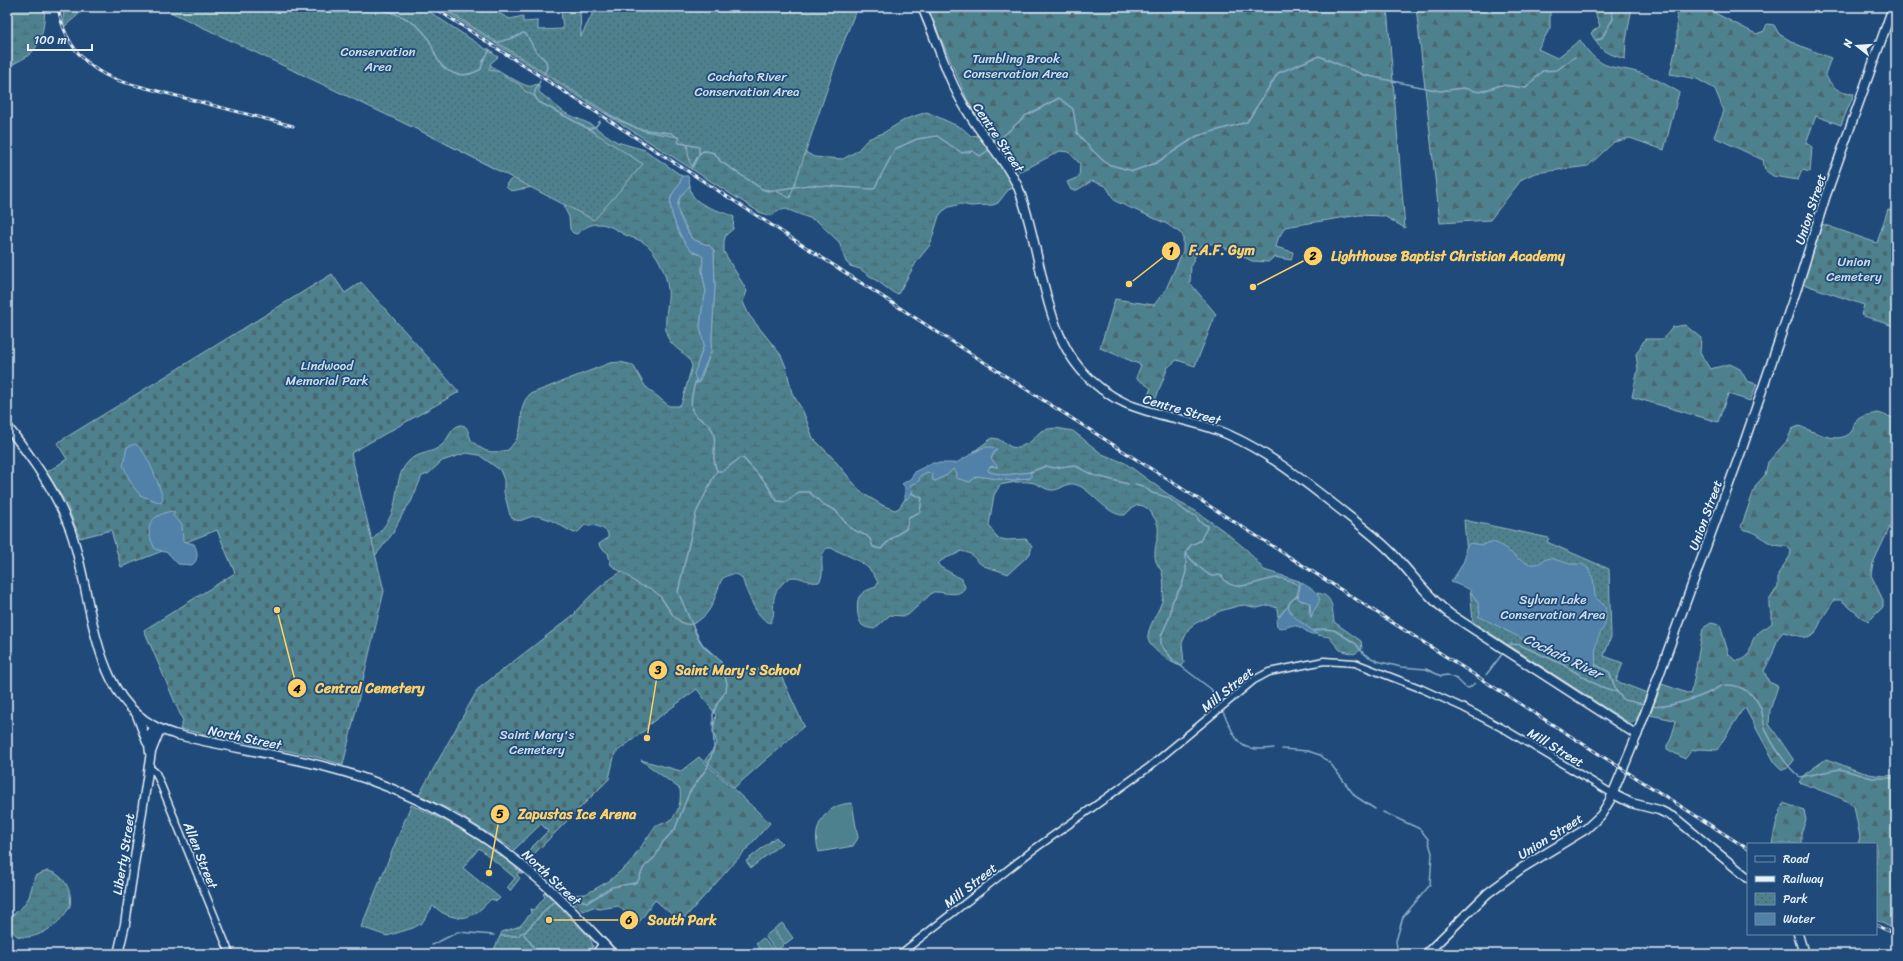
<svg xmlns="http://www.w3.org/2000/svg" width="1903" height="961" font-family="Sriracha,sans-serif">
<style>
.green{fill:#4d818d;stroke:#9ab9c2}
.forest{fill:url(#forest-firs);stroke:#9ab9c2}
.wetland{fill:url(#wetland-marsh);stroke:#9ab9c2}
.cemetery{fill:url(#cemetery-stones);stroke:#9ab9c2}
.park{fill:url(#park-dots);stroke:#9ab9c2}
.water{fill:#5181a8;stroke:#8daec8}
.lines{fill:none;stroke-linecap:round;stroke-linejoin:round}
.stream{stroke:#8daec8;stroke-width:1.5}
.minor-casing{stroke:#e8f1f8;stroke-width:9}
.major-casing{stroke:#e8f1f8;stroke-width:11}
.minor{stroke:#1f4a7a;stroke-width:6}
.major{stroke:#1f4a7a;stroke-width:8}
.rail-casing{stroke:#e8f1f8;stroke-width:3}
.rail{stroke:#1f4a7a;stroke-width:1.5;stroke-dasharray:4.5;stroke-linecap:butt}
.labels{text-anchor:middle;stroke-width:3.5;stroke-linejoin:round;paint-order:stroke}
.park-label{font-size:13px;fill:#d1e0e8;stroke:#1f4a7a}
.street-label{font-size:13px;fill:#e8f1f8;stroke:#1f4a7a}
.water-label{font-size:14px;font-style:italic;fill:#d1e0ec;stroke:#1f4a7a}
.leader{fill:none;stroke:#ffd166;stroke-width:1.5}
.callout-dot{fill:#ffd166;stroke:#1f4a7a;stroke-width:1.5}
.mark-label{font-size:12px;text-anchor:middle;font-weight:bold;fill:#111}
.callout-label{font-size:14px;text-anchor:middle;font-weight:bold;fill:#ffd166;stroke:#1f4a7a;stroke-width:3.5;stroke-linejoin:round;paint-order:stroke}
</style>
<defs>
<pattern id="forest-firs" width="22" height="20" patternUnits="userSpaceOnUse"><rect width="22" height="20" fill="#4d818d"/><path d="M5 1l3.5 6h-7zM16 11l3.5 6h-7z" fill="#4a676f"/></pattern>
<pattern id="wetland-marsh" width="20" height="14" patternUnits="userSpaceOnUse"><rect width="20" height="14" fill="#4d818d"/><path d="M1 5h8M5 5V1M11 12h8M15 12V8" fill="none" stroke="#4a676f"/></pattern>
<pattern id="cemetery-stones" width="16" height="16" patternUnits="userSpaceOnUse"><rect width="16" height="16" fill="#4d818d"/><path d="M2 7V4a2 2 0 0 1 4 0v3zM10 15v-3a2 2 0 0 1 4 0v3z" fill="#4a676f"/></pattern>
<pattern id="park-dots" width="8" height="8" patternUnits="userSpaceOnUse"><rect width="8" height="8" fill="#4d818d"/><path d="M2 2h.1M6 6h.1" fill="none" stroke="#4a676f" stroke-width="1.8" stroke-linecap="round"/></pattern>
</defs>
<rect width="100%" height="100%" fill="#1f4a7a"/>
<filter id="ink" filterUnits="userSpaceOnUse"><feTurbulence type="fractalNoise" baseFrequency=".025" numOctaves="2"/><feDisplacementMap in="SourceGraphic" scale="8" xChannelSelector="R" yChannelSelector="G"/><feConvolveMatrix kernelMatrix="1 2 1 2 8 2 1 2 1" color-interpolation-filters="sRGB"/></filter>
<g filter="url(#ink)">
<g class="green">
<path d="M852,803L858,838L853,846L819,852C810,827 826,804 852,803Z"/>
<path d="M782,923L793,938L785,944L774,929Z"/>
<path d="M773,930L784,945L776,951L765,936Z"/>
<path d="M763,938L775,952L772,954H764L756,944Z"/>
</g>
<g class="forest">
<path d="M927,7H1387L1405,228L1384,216L1359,215L1285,227L1278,239L1276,247L1293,252L1291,260L1274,257L1268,262L1252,261L1215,243L1200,246L1191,265L1190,283L1216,314L1195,366L1177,360L1168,367L1154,403L1146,400L1151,388L1136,378L1141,365L1100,348L1115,299L1154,305L1166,289L1183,251V235L1167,224L1115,201L1106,186L1092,181L1077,190H1071L1067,182L1079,177L1080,164L1069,152L1060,151L1020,172L1007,151L993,139L977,117L967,99Z"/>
<path d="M1416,7H1470L1483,10L1488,7H1547L1550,10V28L1538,49L1557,58L1580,40C1603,75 1613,63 1646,75C1657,79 1668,86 1679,92L1664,150L1630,138L1614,142L1588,166L1535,173L1522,179L1490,220L1440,223Z"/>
<path d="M1593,7H1632L1626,41L1625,59C1604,52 1602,53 1591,33L1600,26Z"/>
<path d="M1677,7H1711L1715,13L1756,34L1764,31L1767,24L1774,25L1779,34L1796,44L1831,58L1825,74C1832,87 1839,94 1854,94L1841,125L1816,116L1806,143L1812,147L1810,172L1802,170L1798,180L1773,176L1765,170L1763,160L1714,137L1724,111L1715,89L1697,79L1670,74L1677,42Z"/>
<path d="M1685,325L1701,338L1700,353L1710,369L1730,364L1740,369L1747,381L1757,384L1750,401L1728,394L1718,422L1632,397L1638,369L1636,354L1645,339H1663L1673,327Z"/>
<path d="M1877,413L1891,417L1896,420V514L1873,563L1871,575L1883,600V607L1869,621L1862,618L1841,600H1834L1822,619L1815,634L1808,638L1783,632L1778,638L1773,653L1764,671L1769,682L1778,686L1770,710L1769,724L1793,759V762L1786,769H1781L1775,763L1745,708L1741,712L1717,750L1699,749L1691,751L1685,759L1667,749V745L1670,741L1676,722L1674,720L1650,715L1662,684L1690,694L1693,685L1703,628L1711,623L1720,625L1729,655L1736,661C1754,659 1747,646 1756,635C1760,630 1767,628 1772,623V613L1769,607V599L1778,587V574L1790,556L1791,551L1787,546C1763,547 1764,532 1744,530L1741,527L1756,485L1765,475L1768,462L1787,441L1792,429L1799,426C1813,431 1839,446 1851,432C1854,429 1853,426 1855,423C1858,416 1869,415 1877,413Z"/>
<path d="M699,757L770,823L681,922L655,900L637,925L619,906L599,909L593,907L583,911L564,895L586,894L609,881L630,863L656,825C675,823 682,808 680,789L641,760L681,771Z"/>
<path d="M1826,759C1850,767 1870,779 1896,775V930L1876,920V844H1858L1860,837L1854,806L1843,799L1799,782L1805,774Z"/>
<path d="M1783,803L1804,810L1806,820L1801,833V844H1772L1776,824Z"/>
</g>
<g class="wetland">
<path d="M7,7H45C44,22 44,38 34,50C28,58 15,62 7,68Z"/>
<path d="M169,7H416L485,52L488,48L493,52L490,57V65C496,69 522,85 528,86C531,87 534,85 537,84L539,85V92L565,113L590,124L617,142L645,150L682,176C680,188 674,189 671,198C667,209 681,240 690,249C693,253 699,253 703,257L702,271L706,292L703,303L700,326L704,345L697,365L699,383L711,352L715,287L714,251L710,246L692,239L677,209L680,197L690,185C689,206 719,209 734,217L733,229L726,235L724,241V252L747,291L743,302L749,315L781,355L786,367L792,393L803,411L813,438L831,456L862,493L884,506L895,510L899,508L905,499H907L911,489L909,485L916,483L920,476L927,472L932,474L933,480L935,481L947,475L953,469L957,475L956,478L970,482L977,476L1013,481L1023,478L1029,479L1031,472L1005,475L989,472L988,469L991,466L997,467L991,459L994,452L997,450L984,447L973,452L992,438L998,439L1011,447L1018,448L1030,442L1041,431L1048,429L1056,428L1073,431L1102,454L1125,463L1180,503L1194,510L1224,531L1248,551L1264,570L1299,581L1300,584L1297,595L1301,601H1307L1310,603L1309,613L1311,617C1313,608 1321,603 1317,593C1334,595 1332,609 1334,622L1361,641L1362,649L1354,654L1340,650L1329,637L1318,635L1299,621L1291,614L1288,606L1278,617L1277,608L1269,605L1257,608L1245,605L1238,606L1220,611L1196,623L1189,628L1182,643L1184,663L1182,666C1174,666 1149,648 1148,639C1146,628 1161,610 1163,597C1164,588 1164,578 1161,570C1158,565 1155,562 1155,556C1154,541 1164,530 1153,516C1151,512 1149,509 1145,507C1137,502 1131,509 1125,515C1108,517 1092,490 1077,485C1067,481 1063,489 1054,490C1046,491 1041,485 1034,483C1023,480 1010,483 1000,485L994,495L989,525L997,538L1007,540L1026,539L1032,546L1030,554L1008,574C1001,571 992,569 984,566C973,560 975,553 961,551C954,557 944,556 938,564L940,567L962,579L965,587C960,599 943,591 933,592L908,615L904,616L890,615L874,629C870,628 865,628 862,625C857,619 856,603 859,597C863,591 870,589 876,587L878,583C869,561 851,558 831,548H827C816,557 827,572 819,582C809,584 803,577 794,577C789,577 786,580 783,583C766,599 779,611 770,623C756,617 751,600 745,587C744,584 743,580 742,578C736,571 727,575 722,579C713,599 713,616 690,625L684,624L674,616L661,597L653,590L641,586L611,565L608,553L600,547L599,544L608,538V533C602,526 594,525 585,525L578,532L574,533C562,527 551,518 537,516C528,515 522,524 513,519L510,515L504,492V480L500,470L479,455L466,453L442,461L428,474L422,476L411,502L404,511L393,533L375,556L364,548C374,538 385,528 391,515C399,497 394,476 409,461C418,452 432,454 442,445C448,440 451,427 460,425C469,424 468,436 472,441C475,444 483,450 487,451C494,453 502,451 508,450C531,427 513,411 530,394L610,363L620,362L633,365L645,386L669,406H679L682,402L692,366C690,354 672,349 667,336C664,325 667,310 668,299C670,281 659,252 643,242C636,238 627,237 620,232C603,221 591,221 577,234L573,233L570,229L569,217L565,209L564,200L533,187L511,191L506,187L507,183L513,178L437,139Z"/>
<path d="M450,7L500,15L802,150L814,157L843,159L857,151L868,139L883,133L906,119L927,112L962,128L971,136L979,135L993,153L1014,188L1008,190L998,203L993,205L970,206L961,204L949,207L943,211L939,216L930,245L917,261L898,294L894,293L860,269L850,266L846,262L839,242L817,221L786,209L777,211L771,216L759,212L443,10Z"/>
<path d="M47,871C63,873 73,890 70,906C61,923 38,942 17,936L9,928L11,917L24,905L29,897L35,876Z"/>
</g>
<g class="cemetery">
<path d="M1888,209L1896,213V327L1861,315L1864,305L1803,284L1822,224L1877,243Z"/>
<path d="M332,274L345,293L361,282L459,392L351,453L384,591L343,765L313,756L180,729L183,721L144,630L235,573L217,530L121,567L111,530L80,538L67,505L47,472L67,459L57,443Z"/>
<path d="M622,572C629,575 633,582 640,585C644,587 650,587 654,591C666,599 673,628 692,624L702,644L720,660L725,673L777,667L804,726L734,788L705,760L717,744L713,731L716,715L697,689L647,726L648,728L615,753L609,779L527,861L522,857L548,831L541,824L514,850L455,812L419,795L478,689L576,613L575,612C589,597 604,581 622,572Z"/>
</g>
<g class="park">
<path d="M63,7H87L64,27Z"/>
<path d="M160,7H326L339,12L367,7H422L498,57L491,63L489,70L502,72L505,77L519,84L526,92L533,95L539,102L589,129L643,164L594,220L433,137Z"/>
<path d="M448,7H487L510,19L523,16V22L538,21V30L563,29L561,11L580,9L581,36L596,7H857L837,60L790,198L776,191L762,189L720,161C716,153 712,151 703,151L699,154L693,167L690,163L687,145L678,137L644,131L620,121L448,11Z"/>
<path d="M1464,520L1549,538L1547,542L1609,569L1611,637L1604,656L1623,663L1616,681L1647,693L1636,721L1631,723L1626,721L1473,622Z"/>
<path d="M411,805C452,822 489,844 523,874L519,872L517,875L520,878L510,891L507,888L515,878L479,848L463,868L500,898L497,901L491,899C477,914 465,924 443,913C439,911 437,908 433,906L422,923L413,928L387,936L361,927Z"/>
<path d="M776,837L782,843L751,868L746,861Z"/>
<path d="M545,892L590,938L593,946L589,954H492L502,932L520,926L531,913L530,909L534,910L545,897L543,894Z"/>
</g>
<g class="water">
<path d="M682,176H688L690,185C687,190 682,193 680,197C672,210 686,228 692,239L710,246L714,251L715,287L711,352L697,384L694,374L704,345L700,326L703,303L706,292L702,271L703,257C699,253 693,253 690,249C681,241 667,208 671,198C674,188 680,187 682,176Z"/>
<path d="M135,444C146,448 160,487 163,499L161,503L140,495L132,485L123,465L127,447Z"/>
<path d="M984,447H993L997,450L994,452L991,459L998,467L991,466L988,469L989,472L1005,475L1031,472V478L1016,479L1013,481L977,476L970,482L956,478L957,474L953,469L947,475L935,481L933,480L932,474L927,472L920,476L919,481L910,485L913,492L907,499H905V487L902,484L910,479L916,471L932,463H956Z"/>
<path d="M171,511L175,512L173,516L182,524L183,541L194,544C198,551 199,560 192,565L178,564L168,553L155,549C144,527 148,517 171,511Z"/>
<path d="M1491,542C1506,543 1518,566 1536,564C1540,563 1545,559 1550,558L1570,564H1582L1588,568L1593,578L1595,597L1605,606C1609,630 1600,626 1596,645C1594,653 1597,661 1595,668H1586L1550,653L1478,616L1480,614L1478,603L1469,589L1451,582C1455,576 1462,566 1464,560C1468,552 1461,551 1470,543L1482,545Z"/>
<path d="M1299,581C1303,583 1306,586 1310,588C1328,600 1315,603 1311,618L1310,603L1298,599L1300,584Z"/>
<path d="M1288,606C1292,620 1307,624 1316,634C1308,636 1304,627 1296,626C1289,624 1285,630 1277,627L1276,621Z"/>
</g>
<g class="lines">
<g class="stream">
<path d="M326,7L339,12C365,1 408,12 426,35C430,40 432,47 435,54C443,75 463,80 481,69L483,61L490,50"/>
<path d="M1596,40L1601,39L1613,19L1611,7"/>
<path d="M495,43L516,37L523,33L526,34L535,50L546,61L547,68L544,74"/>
<path d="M540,81C536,90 531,93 539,102L589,129L596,126L600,121"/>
<path d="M605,113L639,129L671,133L677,137L679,143L699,147V154L691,169"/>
<path d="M998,141L1025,116L1059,98L1073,109L1077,133L1093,151L1107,164L1133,171L1156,163L1197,136L1247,122L1278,73L1319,56L1364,75L1440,91L1463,88L1480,92L1501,85L1526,88L1542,71L1557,70L1575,57"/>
<path d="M699,154L703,151C712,151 716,153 720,161L762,189L768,191L809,185L874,189L895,149L917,139L937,136L962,153L973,151L980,156L989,150"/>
<path d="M696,380C680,429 709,411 714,435C716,448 711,458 717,471H723L740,458H743L766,483L777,501L786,502L799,492H809L824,505L835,510L850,528L867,536L870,539L873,547L881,549C888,541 897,534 906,529L909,517L920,512L922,498L911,493"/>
<path d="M1893,446L1896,444"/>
<path d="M1030,472L1046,466L1054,468L1074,465L1093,475L1128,484"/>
<path d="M1135,484L1143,486L1152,493L1167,497L1188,513L1196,516L1200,522L1208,526L1200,541L1191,545L1186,552C1187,557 1207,575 1212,576C1217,576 1218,574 1222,576C1232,597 1260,579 1277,578C1285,578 1294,582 1300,587"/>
<path d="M1186,554V572L1182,585L1172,602L1170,616L1161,636V645L1173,660L1211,689L1220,704"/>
<path d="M1288,607L1290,602L1298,595"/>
<path d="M1313,631L1323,629L1334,630L1355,643L1364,654L1377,661L1401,667L1426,669L1441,676L1447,675L1457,679L1465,687L1469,688L1475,683"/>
<path d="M1506,648L1511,644L1520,645L1562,664L1599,686L1617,692L1624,700L1643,704"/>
<path d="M1596,665L1609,672L1617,692"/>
<path d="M1486,675L1503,653"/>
<path d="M1651,706C1664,709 1699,698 1712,691C1716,689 1720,685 1726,685C1741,684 1756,695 1761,709C1763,715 1763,721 1765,727C1769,740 1788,769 1800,777L1840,769L1872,778H1896"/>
<path d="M1223,712C1238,741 1236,753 1274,748"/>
<path d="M1282,749L1308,751L1320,755L1330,763L1355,796L1375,809"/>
<path d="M1383,812L1420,829L1428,839L1432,853L1430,885L1403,917L1396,941L1398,954"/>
<path d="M566,897L588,902L612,887L635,883L638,881L644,867L655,857L663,842L675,829L689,793L707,768L714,748L713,714L718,702L726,691L727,683L720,660L705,648L698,638L678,592L696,513L716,472"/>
<path d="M501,936H517L523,932"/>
<path d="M432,945L458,932L494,935"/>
<path d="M536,954L532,945L524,934L525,932L554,901"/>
</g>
<defs>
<g id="minor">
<path d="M149,767L156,773L230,954"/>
<path d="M595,954L603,943"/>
<path d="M900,954L1033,850L1148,768L1254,680L1269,672L1324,661L1355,663L1422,689L1464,708L1506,730L1613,794"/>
</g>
<g id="major">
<path d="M922,7C937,41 947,78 966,109C982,137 1005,158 1018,187C1041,244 1041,325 1082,371C1125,420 1176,411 1229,435C1267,452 1300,478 1332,503C1352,519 1373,534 1391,552C1411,572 1427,597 1450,614L1637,735"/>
<path d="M7,426C32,458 56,491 70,529C95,597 88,710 174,734C225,747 279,754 330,768C407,788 484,830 543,883C568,905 590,930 613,954"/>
<path d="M137,715L147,742"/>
<path d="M150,753L148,737L155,727"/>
<path d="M1613,794L1631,803L1659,810L1675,818L1748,878"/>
<path d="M1798,934L1804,954"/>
<path d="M118,954L125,924L151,752L160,729"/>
<path d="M1426,954L1488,893L1522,868L1586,829L1601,815L1610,800L1637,735L1743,446L1798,285L1825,198L1893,7"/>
</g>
</defs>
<use href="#minor" class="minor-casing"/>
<use href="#major" class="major-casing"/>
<use href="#minor" class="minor"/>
<use href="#major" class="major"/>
<defs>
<g id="rail">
<path d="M58,7C64,44 87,71 123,82L293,126"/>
<path d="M433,7L1032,393L1748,849"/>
<path d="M1876,925L1896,935"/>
</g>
</defs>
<use href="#rail" class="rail-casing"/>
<use href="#rail" class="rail"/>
</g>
</g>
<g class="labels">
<g class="park-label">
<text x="378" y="56">Conservation<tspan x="378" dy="15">Area</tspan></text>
<text x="1016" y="63">Tumbling Brook<tspan x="1016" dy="15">Conservation Area</tspan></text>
<text x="747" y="81">Cochato River<tspan x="747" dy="15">Conservation Area</tspan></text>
<text x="1854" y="266">Union<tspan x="1854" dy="15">Cemetery</tspan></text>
<text x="327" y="370">Lindwood<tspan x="327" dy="15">Memorial Park</tspan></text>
<text x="1553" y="604">Sylvan Lake<tspan x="1553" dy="15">Conservation Area</tspan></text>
<text x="537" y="739">Saint Mary's<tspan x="537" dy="15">Cemetery</tspan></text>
</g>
<g class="street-label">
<text transform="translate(999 137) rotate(56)" y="5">Centre Street</text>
<text transform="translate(1810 209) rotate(-72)" y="5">Union Street</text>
<text transform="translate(1182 409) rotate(16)" y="5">Centre Street</text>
<text transform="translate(1705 515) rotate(-70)" y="5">Union Street</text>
<text transform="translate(1227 689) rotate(-39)" y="5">Mill Street</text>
<text transform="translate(245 737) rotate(12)" y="5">North Street</text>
<text transform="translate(1556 747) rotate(31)" y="5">Mill Street</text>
<text transform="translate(1550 836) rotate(-32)" y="5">Union Street</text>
<text transform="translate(123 854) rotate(-81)" y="5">Liberty Street</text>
<text transform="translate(201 855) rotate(68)" y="5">Allen Street</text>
<text transform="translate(552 877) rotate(43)" y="5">North Street</text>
<text transform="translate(970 885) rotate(-38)" y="5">Mill Street</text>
</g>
<g class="water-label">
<text transform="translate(1563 656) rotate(26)" y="5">Cochato River</text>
</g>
</g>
<path class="leader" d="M1129 284L1171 251M1253 287L1313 256M647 738L658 670M277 610L297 688M489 873L500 814M549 920L629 920"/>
<g class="callout-dot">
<circle cx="1129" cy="284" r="4"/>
<circle cx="1253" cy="287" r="4"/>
<circle cx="647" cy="738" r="4"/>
<circle cx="277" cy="610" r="4"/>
<circle cx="489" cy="873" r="4"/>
<circle cx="549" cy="920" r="4"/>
<circle cx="1171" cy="251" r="10"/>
<circle cx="1313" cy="256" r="10"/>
<circle cx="658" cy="670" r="10"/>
<circle cx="297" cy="688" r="10"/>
<circle cx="500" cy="814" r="10"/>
<circle cx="629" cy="920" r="10"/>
</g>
<g class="mark-label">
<text x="1171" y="255">1</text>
<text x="1313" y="260">2</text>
<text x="658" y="674">3</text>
<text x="297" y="693">4</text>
<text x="500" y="818">5</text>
<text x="629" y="924">6</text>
</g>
<g class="callout-label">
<text x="1222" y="255">F.A.F. Gym</text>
<text x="1448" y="261">Lighthouse Baptist Christian Academy</text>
<text x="738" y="675">Saint Mary's School</text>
<text x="370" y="693">Central Cemetery</text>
<text x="577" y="819">Zapustas Ice Arena</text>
<text x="682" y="925">South Park</text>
</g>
<rect width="1903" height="961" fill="none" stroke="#1f4a7a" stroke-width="24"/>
<rect x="12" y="12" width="1879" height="937" fill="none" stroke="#e8f1f8" stroke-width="1.5" filter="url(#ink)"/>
<rect x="1747" y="843" width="130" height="92" fill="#1f4a7a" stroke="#6f8dac"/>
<rect x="1755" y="856" width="20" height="6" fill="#1f4a7a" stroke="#6f8dac"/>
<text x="1783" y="863" font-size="12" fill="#e8f1f8">Road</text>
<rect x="1755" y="876" width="20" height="6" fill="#e8f1f8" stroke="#6f8dac"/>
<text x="1783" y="883" font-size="12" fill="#e8f1f8">Railway</text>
<rect x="1755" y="893" width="20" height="12" fill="url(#park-dots)" stroke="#6f8dac"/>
<text x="1783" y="903" font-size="12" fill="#e8f1f8">Park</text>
<rect x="1755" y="913" width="20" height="12" fill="#5181a8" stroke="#6f8dac"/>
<text x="1783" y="923" font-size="12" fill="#e8f1f8">Water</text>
<g transform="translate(1857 46) rotate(287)" stroke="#1f4a7a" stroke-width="3" paint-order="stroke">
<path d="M0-3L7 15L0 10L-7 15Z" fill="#e8f1f8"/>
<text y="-6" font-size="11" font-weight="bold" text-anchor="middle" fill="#e8f1f8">N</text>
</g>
<path d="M28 44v6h64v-6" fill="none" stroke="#e8f1f8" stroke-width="2"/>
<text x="34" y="44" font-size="12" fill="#e8f1f8" stroke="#1f4a7a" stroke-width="3" paint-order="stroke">100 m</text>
</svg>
